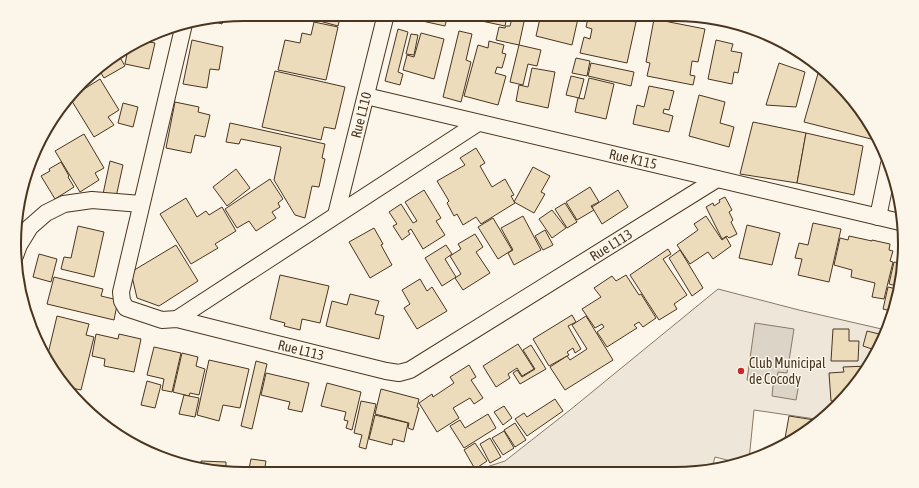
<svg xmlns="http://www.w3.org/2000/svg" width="919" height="488" font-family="'Asap Condensed',sans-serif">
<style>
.green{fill:#ede6d9;stroke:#887966}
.water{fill:#dcd4c6;stroke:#887966}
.building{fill:#ecdcbc;stroke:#4a3520}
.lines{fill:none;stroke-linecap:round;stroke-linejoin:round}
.minor-casing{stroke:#4a3520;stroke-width:18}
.minor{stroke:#fbf6e9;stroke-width:16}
.poi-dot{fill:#c62828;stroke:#fbf6e9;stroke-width:1.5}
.labels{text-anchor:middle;stroke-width:3;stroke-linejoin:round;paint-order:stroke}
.street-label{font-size:14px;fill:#4a3520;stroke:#fbf6e9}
.poi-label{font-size:14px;fill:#4a3520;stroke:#fbf6e9;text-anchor:start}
.rim{fill:none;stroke:#4a3520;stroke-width:2}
</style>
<rect width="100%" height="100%" fill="#fbf6e9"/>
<path class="green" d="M718,289L799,310L886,330L881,346L848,395L822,420L754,410L749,460L739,463L715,457L711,471L705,472L468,473L505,461L570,410Z"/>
<g class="water">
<path d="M755,323L794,329L787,373L778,372L777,379L772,384L747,380Z"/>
<path d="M788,376L800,378L796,400L772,396L773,386L779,381L787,382Z"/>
</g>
<g class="building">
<path d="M301,14H341L338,26L301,16Z"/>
<path d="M414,14H448L445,26L413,19Z"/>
<path d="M473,14H511L510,18L507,17L505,26L472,19Z"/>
<path d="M513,14L525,17L519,45L496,40L499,27L505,28L506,26H510Z"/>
<path d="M541,14H579L572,45L536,36Z"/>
<path d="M589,14H602L636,22L627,63L580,53L584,37L590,39L592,29L586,27Z"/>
<path d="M224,17L222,24L209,20Z"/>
<path d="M654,19L705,29L698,62L692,61L690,75L695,76L693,85L647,76L650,63L646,62Z"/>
<path d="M314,22L338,27L326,80L278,70L285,40L300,43L302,33L311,35Z"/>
<path d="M398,29L408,32L398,72L403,74L400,85L385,81Z"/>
<path d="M459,31L472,34L466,60L471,62L461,102L443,97Z"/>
<path d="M421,33L444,39L434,79L403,70L407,55L414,57Z"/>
<path d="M411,34L418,35L414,55L406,54Z"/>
<path d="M192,40L223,47L219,70L210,69L207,88L183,84Z"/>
<path d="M716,40L733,44L731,51L742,53L738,73L734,72L732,84L708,79Z"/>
<path d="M143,41L155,43L149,69L125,64L128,49Z"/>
<path d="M489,41L504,45L502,53L506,54L502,68L497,67L495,73L506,76L498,105L464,96L478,45L488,48Z"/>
<path d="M519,45L541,50L537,66L528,64L523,85L510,82Z"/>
<path d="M118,54L125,66L104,78L98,68L104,62Z"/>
<path d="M576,58L590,61L587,76L572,73Z"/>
<path d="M591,63L634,72L631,86L588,76Z"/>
<path d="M779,63L805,72L796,107L766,105Z"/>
<path d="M532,68L555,72L548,108L516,101L519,85L528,87Z"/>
<path d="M819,70L848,93L875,140L804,122Z"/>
<path d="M275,71L345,87L335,129L324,127L321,140L262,127Z"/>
<path d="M571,76L584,79L579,98L566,95Z"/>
<path d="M589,78L614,84L606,119L575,112L578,98L584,99Z"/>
<path d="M100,79L119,110L108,117L114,125L94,137L70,98Z"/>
<path d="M649,86L674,91L669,110L664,109L663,113L673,116L669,132L633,124L637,105L644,107Z"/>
<path d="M699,95L725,102L720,123L734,127L729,147L689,136Z"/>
<path d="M175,102L199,107L198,112L210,115L205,137L195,135L191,153L166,148Z"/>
<path d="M123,103L138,107L133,127L118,123Z"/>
<path d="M753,122L806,133L797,183L740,174Z"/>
<path d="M230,123L325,144L322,158L325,159L319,187L312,186L305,218L295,215L274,180L281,147L241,139L239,144L226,142Z"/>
<path d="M806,133L863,146L854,195L797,183Z"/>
<path d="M84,134L104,168L95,173L99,180L80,192L55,151Z"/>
<path d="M476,148L485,163L480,166L492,187L505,179L514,195L511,196L515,203L481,224L476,217L463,225L457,214L454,216L447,203L449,201L437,181L465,165L460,158Z"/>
<path d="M110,161L123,165L116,197L103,194Z"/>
<path d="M61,162L69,176L68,177L74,187L55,199L41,176L50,171L49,169Z"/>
<path d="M533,167L550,176L541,192L545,194L534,213L514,202Z"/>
<path d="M236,169L250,188L227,206L213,187Z"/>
<path d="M270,179L283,199L278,203L280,207L272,212L276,218L256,231L249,221L237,228L225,209Z"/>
<path d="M590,187L599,202L591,206L594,210L577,220L566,202Z"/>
<path d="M424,190L441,218L436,221L445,235L423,249L411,229L408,231L410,234L402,240L393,226L397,224L389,212L401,204L413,223L417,221L405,202Z"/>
<path d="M618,190L628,207L602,224L592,207Z"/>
<path d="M725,197L732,210L729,212L733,220L731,222L737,234L729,238L727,236L722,239L706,207L713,203L714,206L720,202L719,200Z"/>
<path d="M186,198L197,217L206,211L209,215L222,207L236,231L215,244L218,248L191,264L160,214Z"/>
<path d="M565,203L577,222L567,228L555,209Z"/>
<path d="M552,210L566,228L552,238L539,219Z"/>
<path d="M523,216L541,250L514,265L508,253L513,250L501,228Z"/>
<path d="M706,216L722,240L726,237L731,246L713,259L708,252L690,264L677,245L698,230L694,224Z"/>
<path d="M493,218L512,250L498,259L478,227Z"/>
<path d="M813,223L841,229L829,282L798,275L802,259L795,258L799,243L808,245Z"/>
<path d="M747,225L780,233L772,265L739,258Z"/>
<path d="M78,226L104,232L94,277L61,269L64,257L71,258Z"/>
<path d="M374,228L383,244L381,245L392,265L370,278L349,242Z"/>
<path d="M545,230L553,245L543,250L535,236Z"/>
<path d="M475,234L483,247L476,252L490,273L463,290L455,278L461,274L450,256L461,249L458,244Z"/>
<path d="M849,236L872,241V240L890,244L889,250L893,251L890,261L893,262L884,299L872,297L875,283L851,277L852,270L834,265L840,238L848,240Z"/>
<path d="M176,245L198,281L159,306L137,298L131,272Z"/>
<path d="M446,245L452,254L445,259L456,277L442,286L425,258Z"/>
<path d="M668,249L671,254L663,259L687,295L674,304L677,309L659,320L630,275Z"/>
<path d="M680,250L703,288L692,296L669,258Z"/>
<path d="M39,254L57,259L51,282L33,277Z"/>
<path d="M894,262L903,264L897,286L889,284Z"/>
<path d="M280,275L329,286L320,323L302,319L300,330L284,326L285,323L270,319Z"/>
<path d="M626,275L639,295L641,294L656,318L643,327L639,322L634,325L637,328L607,347L597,332L604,327L602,324L595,328L582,309L601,297L594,288L612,276L616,281Z"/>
<path d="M54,277L103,289L101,296L118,300L114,320L47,304Z"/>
<path d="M420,279L427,291L432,287L447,311L417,329L404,308L410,304L402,290Z"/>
<path d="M888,287L897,289L891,311L883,309Z"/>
<path d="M350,294L379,301L375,314L384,316L379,339L326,326L332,301L347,305Z"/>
<path d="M572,315L576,322L568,326L581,349L575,353L573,348L567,352L569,355L549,366L533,339Z"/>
<path d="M57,316L89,324L86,335L94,337L81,390L67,387L47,358Z"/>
<path d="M586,316L613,360L565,390L550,367L567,356L570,360L587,349L572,325Z"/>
<path d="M833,329H849V341H859L858,361H831Z"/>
<path d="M867,331L883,335L878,351L863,346Z"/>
<path d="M96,334L118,339L119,334L141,339L134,372L104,366L105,359L92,356Z"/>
<path d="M518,344L534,369L522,376L517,368L508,374L510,378L496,387L483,366Z"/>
<path d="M531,345L546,369L520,384L513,373L517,370L522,377L535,369L523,350Z"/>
<path d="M154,347L181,353L172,392L162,390L164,379L147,375Z"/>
<path d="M182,353L198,357L196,366L205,369L199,395L190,393L189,396L173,392Z"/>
<path d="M209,360L249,369L240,408L223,405L219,421L197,415Z"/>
<path d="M256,361L267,364L252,429L241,426Z"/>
<path d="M469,365L476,377L471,380L483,398L474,404L470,398L453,408L459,418L437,432L419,403L432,394L433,397L454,383L450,377Z"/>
<path d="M868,366L848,395L842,401H831L829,373L844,372L843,367Z"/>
<path d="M266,373L309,383L302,412L288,409L290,402L261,395Z"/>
<path d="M147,381L161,385L155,408L141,405Z"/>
<path d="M327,383L361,392L352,430L346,428L348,421L344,420L346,412L321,406Z"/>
<path d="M381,389L419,399L417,407L419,408L413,430L408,428L409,423L375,414Z"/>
<path d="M184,395L199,398L195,417L179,414Z"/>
<path d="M555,399L563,411L527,436L515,419L524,413L527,417Z"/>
<path d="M361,401L376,404L366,449L359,447L362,435L354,433Z"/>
<path d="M504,406L512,418L503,425L494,412Z"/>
<path d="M488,414L496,428L464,448L450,426L460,420L465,428Z"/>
<path d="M375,415L408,423L404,442L393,439L392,445L369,439Z"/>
<path d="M789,416L821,421L815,427L784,444Z"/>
<path d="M515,423L526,440L515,447L504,430Z"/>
<path d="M504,431L514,448L503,455L492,438Z"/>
<path d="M490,438L501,457L490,463L480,444Z"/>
<path d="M475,443L487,461L475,469L464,450Z"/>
<path d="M251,459L266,461L264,473H245L246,469H249Z"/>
<path d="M201,461L226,462V471L242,472V473L229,474L201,466Z"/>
<path d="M272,469L291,473H271Z"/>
</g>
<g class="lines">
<defs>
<g id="minor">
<path d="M184,24L121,292L122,301L126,308L162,320L177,319L386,371L399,373L410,370L717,179"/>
<path d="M366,96L900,222"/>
<path d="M336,215L386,14"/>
<path d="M878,217L889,164"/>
<path d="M15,256L19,245L30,227L46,213L64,204L92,200L141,204"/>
<path d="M177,319L478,123"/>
</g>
</defs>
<use href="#minor" class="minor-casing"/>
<use href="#minor" class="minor"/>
</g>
<circle class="poi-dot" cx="741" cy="371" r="4"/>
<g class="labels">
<g class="street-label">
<text transform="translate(361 115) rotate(-76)" y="5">Rue L110</text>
<text transform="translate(633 159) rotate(13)" y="5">Rue K115</text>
<text transform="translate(611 245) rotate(-32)" y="5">Rue L113</text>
<text transform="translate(301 350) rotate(14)" y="5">Rue L113</text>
</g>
<g class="poi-label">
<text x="749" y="368">Club Municipal<tspan x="749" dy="16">de Cocody</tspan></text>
</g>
</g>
<path d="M0 0H919V488H0ZM244 21H675A223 223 0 0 1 898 244V244A223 223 0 0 1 675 467H244A223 223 0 0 1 21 244V244A223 223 0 0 1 244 21Z" fill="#fbf6e9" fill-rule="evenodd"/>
<path class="rim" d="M244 21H675A223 223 0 0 1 898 244V244A223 223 0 0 1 675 467H244A223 223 0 0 1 21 244V244A223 223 0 0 1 244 21Z"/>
</svg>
